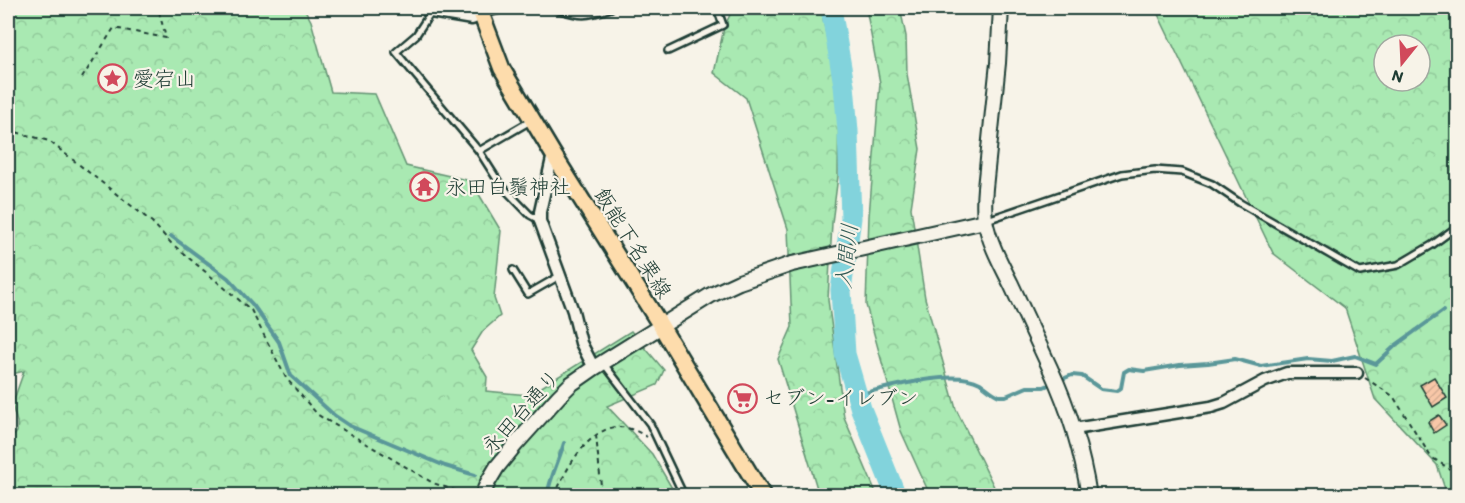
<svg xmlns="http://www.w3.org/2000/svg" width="1465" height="503" font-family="Itim,'Klee One',sans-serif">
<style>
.forest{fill:url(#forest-crowns);stroke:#649373;stroke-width:1.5;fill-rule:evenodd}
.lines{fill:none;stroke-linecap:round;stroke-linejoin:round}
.stream{stroke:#5a9799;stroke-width:4}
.river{stroke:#82d3dc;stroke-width:21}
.building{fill:url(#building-hatch);stroke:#1f3d34;stroke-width:1.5}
.lane-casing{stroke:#1f3d34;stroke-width:10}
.street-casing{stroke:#1f3d34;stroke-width:15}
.secondary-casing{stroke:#1f3d34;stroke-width:18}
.primary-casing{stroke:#1f3d34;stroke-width:20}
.path{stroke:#1f3d34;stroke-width:2;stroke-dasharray:4.5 4.5;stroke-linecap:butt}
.lane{stroke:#f7f3e8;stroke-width:5}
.street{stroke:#f7f3e8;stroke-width:10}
.secondary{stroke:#f7f3e8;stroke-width:14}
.primary{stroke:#fddcac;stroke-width:15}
.labels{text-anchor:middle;stroke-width:4.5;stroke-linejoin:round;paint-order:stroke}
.poi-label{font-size:21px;fill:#1f3d34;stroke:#f7f3e8;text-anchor:start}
.street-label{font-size:21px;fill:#1f3d34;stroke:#f7f3e8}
.water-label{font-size:22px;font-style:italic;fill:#335b56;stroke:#f7f3e8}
</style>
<defs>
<pattern id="forest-crowns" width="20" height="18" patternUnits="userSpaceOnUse" patternTransform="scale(1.5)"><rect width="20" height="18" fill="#a9e9b2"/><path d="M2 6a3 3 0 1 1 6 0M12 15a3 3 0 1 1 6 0" fill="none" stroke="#91c99a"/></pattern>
<pattern id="building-hatch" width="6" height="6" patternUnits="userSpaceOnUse" patternTransform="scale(1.5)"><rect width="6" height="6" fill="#f8c7a8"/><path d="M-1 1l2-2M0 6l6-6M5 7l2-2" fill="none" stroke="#d4ac91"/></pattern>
</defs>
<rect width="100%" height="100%" fill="#f7f3e8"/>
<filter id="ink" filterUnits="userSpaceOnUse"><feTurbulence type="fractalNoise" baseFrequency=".0167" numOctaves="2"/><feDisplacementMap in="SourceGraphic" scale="12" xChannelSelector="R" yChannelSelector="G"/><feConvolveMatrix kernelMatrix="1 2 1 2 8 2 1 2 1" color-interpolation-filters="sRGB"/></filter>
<g filter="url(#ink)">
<g class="forest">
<path d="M8,8H304L311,21L331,92L375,94L406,166L471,181L501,231L494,298L500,316L483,331L471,350L487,377L486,391L529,395L631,331L664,370L657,385L607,406L652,454L676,495H8V442L17,432V422L12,405L24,371L8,375Z"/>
<path d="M733,8H821L839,101L838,176L832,223L828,300L844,417L877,495H819L778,359L792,327L788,229L746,98L714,73L724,28Z"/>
<path d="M866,8H900L906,36L907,74L920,149L911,208L925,298L956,409L998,495H930L901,431L866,305L869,216L880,83Z"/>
<path d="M1155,8H1457V495H1447L1437,465L1375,399L1345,308L1273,253ZM1384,45H1420V81H1384Z"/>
</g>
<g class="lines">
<g class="stream">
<path d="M171,236L228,278L253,305L279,342L291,376L335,416L350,426L445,466L475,475"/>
<path d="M856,395C887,388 952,368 980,383C986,387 992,393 999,396H1006L1027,387H1044L1072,375L1082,376L1101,389L1117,391L1121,388L1124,372L1129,369L1144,371L1180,365L1208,363L1235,359L1261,366L1308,359L1332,361L1355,356L1376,364L1396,345L1443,311"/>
<path d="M547,496C550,477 559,461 564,443"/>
</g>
<path class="river" d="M831,8L844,85L848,131L851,218L841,290L845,354L861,409L896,496"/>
</g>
<g class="building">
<path d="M1434,377L1447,398L1433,407L1420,385Z"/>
<path d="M1439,415L1446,425L1434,433L1428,422Z"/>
</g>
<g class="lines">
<defs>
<g id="lane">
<path d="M553,8C581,16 583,18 611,8"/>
<path d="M431,12L416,35L396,52L479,151L500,184L530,215L539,220"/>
<path d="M484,14L509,8"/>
<path d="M668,51L723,25L717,8"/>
<path d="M479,151L532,120"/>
<path d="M987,220L1122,174L1155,170L1182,172L1212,184L1240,203L1360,272L1398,265L1432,245L1458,226"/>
<path d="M513,270L528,294L561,275"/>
<path d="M604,364L650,424L684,496"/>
</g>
<g id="street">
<path d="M424,8L431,12L472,19L481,15"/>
<path d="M553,154L540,212V221L573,311L581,343L594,368"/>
<path d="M1074,429L1211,407L1224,403L1265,381L1287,373H1357"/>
</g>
<g id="secondary">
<path d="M1001,8L998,63L985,188C984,199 984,210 985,220C989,242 1001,264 1011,284C1024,312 1037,340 1050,368C1069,409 1082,451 1089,496"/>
<path d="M482,496L488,482L497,467L515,445L559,396L571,384L594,368L711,295L739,282L792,264L985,221"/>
</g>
<path id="primary" d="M479,8L502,69L553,154L661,326L763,496"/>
</defs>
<use href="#lane" class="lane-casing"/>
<use href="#street" class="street-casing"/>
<use href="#secondary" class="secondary-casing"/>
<use href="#primary" class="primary-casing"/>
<g class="path">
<path d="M82,78L114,28L166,38L158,8"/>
<path d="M8,80V83"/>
<path d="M8,130L49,141L152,222L171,243L251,310L286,378L318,415L433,483L469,495"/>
<path d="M1365,378L1393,396L1431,457L1456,473L1458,477"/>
<path d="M596,435L602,496"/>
<path d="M555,496C564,471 587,431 615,427C626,426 638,431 647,437"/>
</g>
<use href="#lane" class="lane"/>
<use href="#street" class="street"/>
<use href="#secondary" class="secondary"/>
<use href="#primary" class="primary"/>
</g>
</g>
<defs>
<symbol id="sight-ring" viewBox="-11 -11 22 22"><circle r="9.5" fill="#f7f3e8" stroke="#d1495b" stroke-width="1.5"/><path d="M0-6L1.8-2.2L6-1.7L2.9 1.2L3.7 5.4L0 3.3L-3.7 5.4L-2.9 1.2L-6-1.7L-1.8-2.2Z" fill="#d1495b"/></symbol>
<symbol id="temple-ring" viewBox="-11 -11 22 22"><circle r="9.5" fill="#f7f3e8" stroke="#d1495b" stroke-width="1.5"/><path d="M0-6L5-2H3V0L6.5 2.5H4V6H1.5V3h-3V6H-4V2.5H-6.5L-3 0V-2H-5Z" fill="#d1495b"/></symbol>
<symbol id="supermarket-ring" viewBox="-11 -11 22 22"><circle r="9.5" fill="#f7f3e8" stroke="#d1495b" stroke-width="1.5"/><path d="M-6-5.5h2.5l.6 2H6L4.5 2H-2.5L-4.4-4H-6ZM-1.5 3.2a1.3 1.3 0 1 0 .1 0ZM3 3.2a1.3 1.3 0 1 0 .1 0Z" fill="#d1495b"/></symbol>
</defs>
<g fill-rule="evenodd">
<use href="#sight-ring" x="96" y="62" width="33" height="33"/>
<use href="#temple-ring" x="408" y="170" width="33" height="33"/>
<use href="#supermarket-ring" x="726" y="382" width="33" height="33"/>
</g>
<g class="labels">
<g class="poi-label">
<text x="133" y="86">愛宕山</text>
<text x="445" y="194">永田白鬚神社</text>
<text x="763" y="405">セブン-イレブン</text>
</g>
<g class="street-label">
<text transform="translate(633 243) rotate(58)" y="7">飯能下名栗線</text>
<text transform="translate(521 412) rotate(-48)" y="7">永田台通り</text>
</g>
<g class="water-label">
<text transform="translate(846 256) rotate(-84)" y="8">入間川</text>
</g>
</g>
<rect width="1465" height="503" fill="none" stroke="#f7f3e8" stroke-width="30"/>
<rect x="15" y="15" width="1435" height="473" fill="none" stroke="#1f3d34" stroke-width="2" filter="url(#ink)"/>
<g transform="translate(1402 63) rotate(198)"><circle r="28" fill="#f7f3e8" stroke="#a1aaa0" stroke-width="1.5"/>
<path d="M0-4.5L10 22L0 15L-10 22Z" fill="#d1495b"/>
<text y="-9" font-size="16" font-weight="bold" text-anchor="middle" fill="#1f3d34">N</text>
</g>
</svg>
